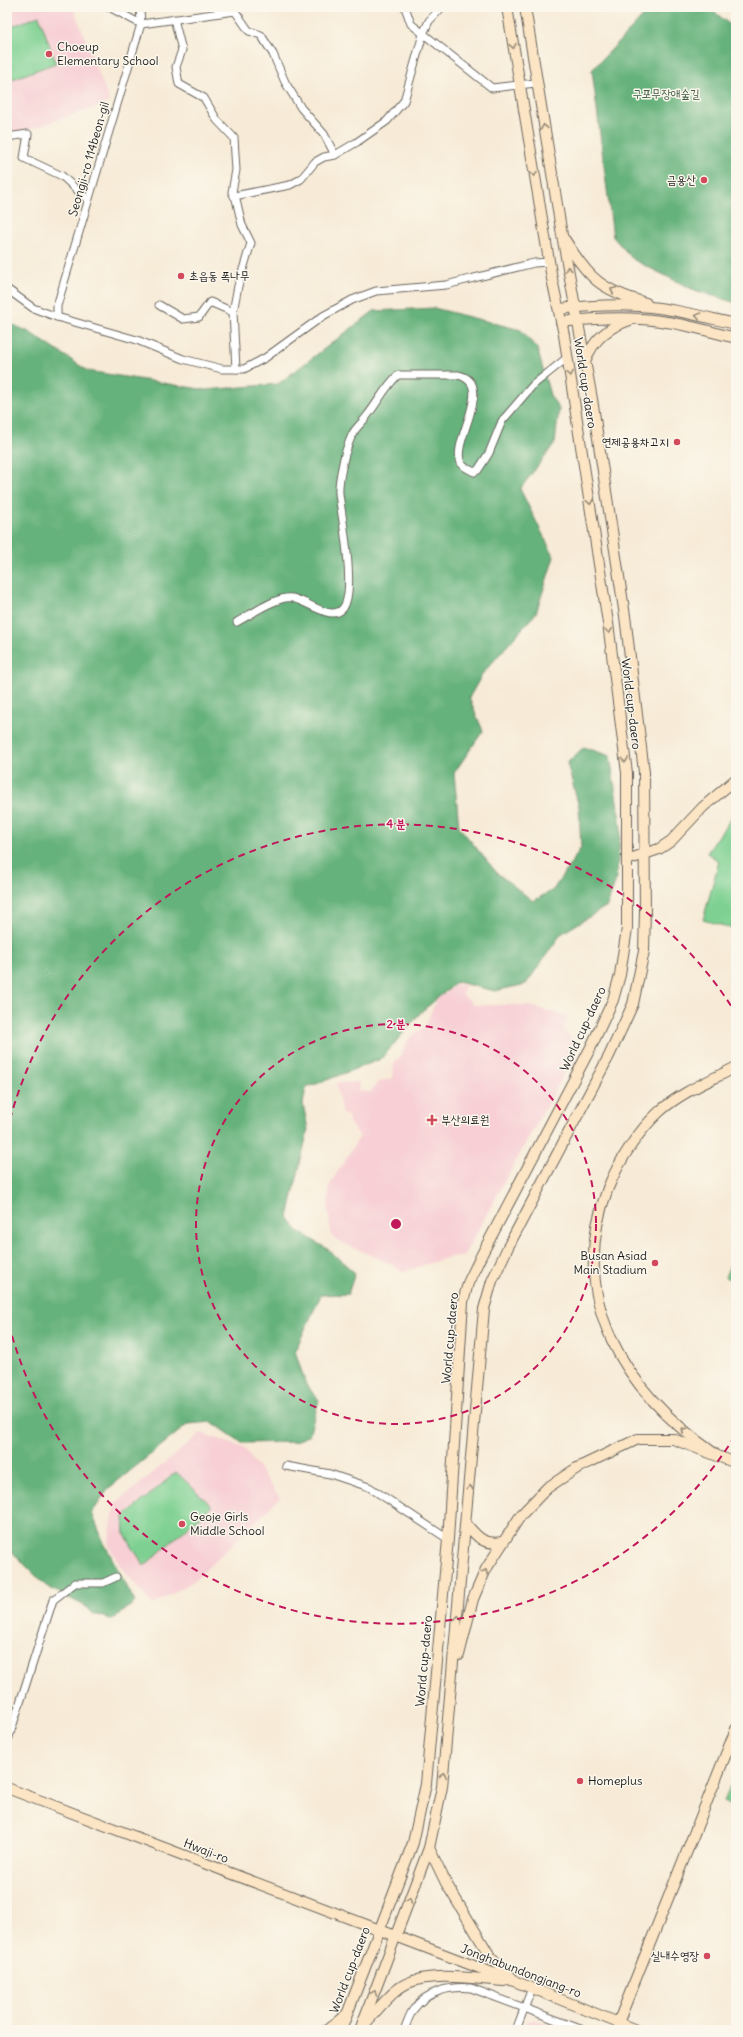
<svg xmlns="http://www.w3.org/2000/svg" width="743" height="2037" font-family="Delius,'Poor Story',sans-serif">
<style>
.built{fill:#f7cfd4}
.green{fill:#7dd091;stroke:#4c7656}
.forest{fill:#66b27b;stroke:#41674c}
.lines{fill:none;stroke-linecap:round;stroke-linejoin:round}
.street-casing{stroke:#69645d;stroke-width:9}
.secondary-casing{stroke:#69645d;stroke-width:12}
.street{stroke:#fff;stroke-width:7}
.secondary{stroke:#fce5c4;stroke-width:10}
.oneway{stroke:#978b78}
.ring{fill:none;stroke:#c2185b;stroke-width:2;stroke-dasharray:7 5}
.poi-dot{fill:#d1495b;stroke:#fbf7ec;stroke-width:1.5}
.labels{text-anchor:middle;stroke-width:3;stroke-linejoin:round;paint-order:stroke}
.poi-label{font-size:12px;fill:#1c1c1c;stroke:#fbf7ec;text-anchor:start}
.park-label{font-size:12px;fill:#3e5b45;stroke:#fbf7ec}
.street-label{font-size:12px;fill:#1c1c1c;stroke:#fbf7ec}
.centre{fill:#c2185b;stroke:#fbf7ec;stroke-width:2}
.ring-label{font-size:12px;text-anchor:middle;font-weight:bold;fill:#c2185b;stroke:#fbf7ec;stroke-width:3;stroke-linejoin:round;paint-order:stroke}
</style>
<rect width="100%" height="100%" fill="#fbf7ec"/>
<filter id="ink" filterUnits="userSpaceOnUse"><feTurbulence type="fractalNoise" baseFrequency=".025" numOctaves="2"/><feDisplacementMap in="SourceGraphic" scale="8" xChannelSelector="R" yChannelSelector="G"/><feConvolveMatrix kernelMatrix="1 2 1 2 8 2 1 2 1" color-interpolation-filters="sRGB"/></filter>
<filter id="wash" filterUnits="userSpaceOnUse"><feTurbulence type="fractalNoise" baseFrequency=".012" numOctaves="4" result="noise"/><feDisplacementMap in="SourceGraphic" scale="16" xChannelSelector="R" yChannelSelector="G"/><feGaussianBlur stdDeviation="0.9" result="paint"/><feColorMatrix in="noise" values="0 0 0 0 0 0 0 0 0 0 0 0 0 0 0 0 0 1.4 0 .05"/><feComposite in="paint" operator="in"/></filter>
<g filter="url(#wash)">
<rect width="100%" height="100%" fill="#f7ebd7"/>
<g class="built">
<path d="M7,7H73L110,102L23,132L7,134Z"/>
<path d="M466,984L462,994L474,1005H525L567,1016L563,1030L579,1047L463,1257H450L402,1272L389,1263L340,1242L331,1235L328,1207L329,1186L360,1136L350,1124L348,1116L342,1114L336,1083L358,1082L360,1091L370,1092L379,1082L393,1078L394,1064L401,1056L409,1038L425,1026L437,999L456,985Z"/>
<path d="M201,1433L244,1448L280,1498L194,1581L153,1605L120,1566L108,1544L115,1504Z"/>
<path d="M532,2019L563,2030H524L527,2021Z"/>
</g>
<g class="green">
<path d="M39,16L56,63L7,81V28Z"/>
<path d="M736,811V909L731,928L703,920L719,861L707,853Z"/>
<path d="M736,1251V1282L725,1277Z"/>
<path d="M176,1472L212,1506L144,1566L125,1535L124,1517Z"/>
<path d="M736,1771V1807L724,1802Z"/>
</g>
<g class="forest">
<path d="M652,7H709L736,30V303L694,290L634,260L613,237L592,70Z"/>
<path d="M434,308L521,330L537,348L550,395L559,409L555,443L520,489L554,557L536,613L483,673L469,698L483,731L454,773L459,827L497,873L533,901L553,890L581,848L579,807L567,763L584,747L610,756L621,827L616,880L607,906L561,934L526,984L495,991L457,982L422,1011L381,1059L306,1088L303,1104L308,1129L288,1217L298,1231L329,1250L355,1273L348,1294L321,1295L295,1351L306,1385L319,1400L309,1435L295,1442L242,1443L212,1422L188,1424L109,1488L92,1513L103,1541L135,1602L113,1620L94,1614L83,1605L46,1586L11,1551L7,1550V322L29,332L88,371L206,390L278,384L374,311Z"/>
</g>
</g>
<g filter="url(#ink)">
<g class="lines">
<defs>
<g id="street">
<path d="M109,7L141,24L235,11"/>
<path d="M235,7V11L249,31L261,35L273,54L285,82L301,108L324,134L335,155"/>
<path d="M405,7L411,24L492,88L536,83"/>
<path d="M174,19L182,50L176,67L179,84L204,98L217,120L234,138L236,170L232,192L236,199L242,225L251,243L238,286L233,312L236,369"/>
<path d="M7,137L28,134L24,158L62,176L88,200"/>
<path d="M234,196L290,185L301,179L315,162L324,157L335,155L357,142L387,121L404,101L423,34L429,21L442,7"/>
<path d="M7,289L33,308L57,317L137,340L183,359L222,369H244L265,358L323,316L352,300L376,291L446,285L534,263L549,262"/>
<path d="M159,305L183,319L199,317L210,302L233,312"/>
<path d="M57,317V306L141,24L140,7"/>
<path d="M237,622C250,615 277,596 292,598C305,600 328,619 340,611C359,600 341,515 339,493C338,483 342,468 344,458C346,450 349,442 352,435C355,428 363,422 367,416C378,402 385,387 398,375H458C497,383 450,442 461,463C464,468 469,469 474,472L478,470L489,453L502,421L533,385L568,357"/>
<path d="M286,1466L330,1474L369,1487L448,1539"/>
<path d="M7,1743L53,1600L75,1583H103L116,1577"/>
<path d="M404,2030C407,2024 409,2015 413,2010C426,1991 450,1986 471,1988L583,2030"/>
<path d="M516,2030L532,1988"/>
</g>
<g id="secondary">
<path d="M565,240C589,279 601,290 646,303"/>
<path d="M559,309C585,306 612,304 639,306C672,308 704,317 736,324"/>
<path d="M561,322C595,318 627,316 660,321C686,324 711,332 736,338"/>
<path d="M585,361C594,339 608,327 630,320"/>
<path d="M627,860L659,849L671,841L703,807L736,779"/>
<path d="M715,1454C625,1392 565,1299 608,1188C619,1161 638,1131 660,1111C683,1091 710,1081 736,1067"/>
<path d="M467,1525C478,1538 484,1545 502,1542"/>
<path d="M459,1655L473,1599L486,1569L521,1515L547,1488L577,1468L638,1439H673L736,1463"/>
<path d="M7,1788L532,1988L636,2030"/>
<path d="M429,1848L446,1883L490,1956L514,1980"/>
<path d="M618,2023L736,1729"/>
<path d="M364,2025C375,2013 385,1999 398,1989C421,1969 475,1979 504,1981"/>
<path d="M327,2030L346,2015"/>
<path d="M341,2030L413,1843L426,1784L448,1539L463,1302L468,1283L482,1254L591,1047L613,1000L620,975L627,928V773L608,623L564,335L552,279L507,7"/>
<path d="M360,2030L429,1848L442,1787L484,1309L492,1281L508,1247L609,1056L633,1004L644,951L645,910L644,772L625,616L592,399L562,235L525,7"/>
</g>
</defs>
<use href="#street" class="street-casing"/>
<use href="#secondary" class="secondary-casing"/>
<use href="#street" class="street"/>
<use href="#secondary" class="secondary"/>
</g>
<defs><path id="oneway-chevron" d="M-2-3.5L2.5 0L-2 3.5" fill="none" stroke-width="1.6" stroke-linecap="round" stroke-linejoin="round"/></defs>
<g class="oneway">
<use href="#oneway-chevron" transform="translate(513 46) rotate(81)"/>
<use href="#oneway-chevron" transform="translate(544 127) rotate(-100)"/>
<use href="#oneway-chevron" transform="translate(534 174) rotate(80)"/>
<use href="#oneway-chevron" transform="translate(568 269) rotate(-100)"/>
<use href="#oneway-chevron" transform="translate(613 290) rotate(-155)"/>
<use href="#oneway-chevron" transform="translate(698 316) rotate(-168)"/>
<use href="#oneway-chevron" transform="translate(570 374) rotate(81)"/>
<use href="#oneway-chevron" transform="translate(590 502) rotate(81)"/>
<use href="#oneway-chevron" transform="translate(609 631) rotate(83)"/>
<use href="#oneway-chevron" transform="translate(625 760) rotate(83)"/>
<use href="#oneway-chevron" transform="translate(684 1430) rotate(-140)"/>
<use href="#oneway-chevron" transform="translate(470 1488) rotate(-85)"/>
<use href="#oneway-chevron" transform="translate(485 1572) rotate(-65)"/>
<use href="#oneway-chevron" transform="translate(458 1618) rotate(-85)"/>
<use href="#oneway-chevron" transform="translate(443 1775) rotate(-85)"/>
<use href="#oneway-chevron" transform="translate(409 1900) rotate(-69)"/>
<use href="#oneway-chevron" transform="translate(374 1993) rotate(-69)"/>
</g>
</g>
<g class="ring">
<circle cx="396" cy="1224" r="200"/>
<path d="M735 1436A400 400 0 0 1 7 1317M7 1131A400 400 0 0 1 735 1012"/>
</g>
<g class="poi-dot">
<circle cx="49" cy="54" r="4"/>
<circle cx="704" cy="180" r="4"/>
<circle cx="181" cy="276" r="4"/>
<circle cx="677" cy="442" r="4"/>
<path d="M430 1114h4v4h4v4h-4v4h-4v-4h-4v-4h4z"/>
<circle cx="655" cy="1263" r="4"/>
<circle cx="182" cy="1524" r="4"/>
<circle cx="580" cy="1781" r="4"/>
<circle cx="707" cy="1956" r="4"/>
</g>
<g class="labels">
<g class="poi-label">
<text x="57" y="51">Choeup<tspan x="57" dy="14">Elementary School</tspan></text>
<text x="696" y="184" text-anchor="end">금용산</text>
<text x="189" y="280">초읍동 폭나무</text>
<text x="669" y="446" text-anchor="end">연제공용차고지</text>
<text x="441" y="1124">부산의료원</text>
<text x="647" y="1260" text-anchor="end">Busan Asiad<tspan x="647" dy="14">Main Stadium</tspan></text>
<text x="190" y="1521">Geoje Girls<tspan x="190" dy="14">Middle School</tspan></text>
<text x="588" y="1785">Homeplus</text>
<text x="699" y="1960" text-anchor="end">실내수영장</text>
</g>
<g class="park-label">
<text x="666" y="98">구포무장애숲길</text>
</g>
<g class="street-label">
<text transform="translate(89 159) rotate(-74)" y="4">Seongji-ro 114beon-gil</text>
<text transform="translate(585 383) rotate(81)" y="4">World cup-daero</text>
<text transform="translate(631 704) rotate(83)" y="4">World cup-daero</text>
<text transform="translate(583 1029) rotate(-65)" y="4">World cup-daero</text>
<text transform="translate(450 1338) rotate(-85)" y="4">World cup-daero</text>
<text transform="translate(424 1661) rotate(-85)" y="4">World cup-daero</text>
<text transform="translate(206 1851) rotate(21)" y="4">Hwaji-ro</text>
<text transform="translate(350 1970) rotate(-69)" y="4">World cup-daero</text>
<text transform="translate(521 1971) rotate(21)" y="4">Jonghabundongjang-ro</text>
</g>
</g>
<circle cx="396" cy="1224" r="6" class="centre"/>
<g class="ring-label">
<text x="396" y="828">4 분</text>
<text x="396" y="1028">2 분</text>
</g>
<rect width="743" height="2037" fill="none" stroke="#fbf7ec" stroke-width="24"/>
</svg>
